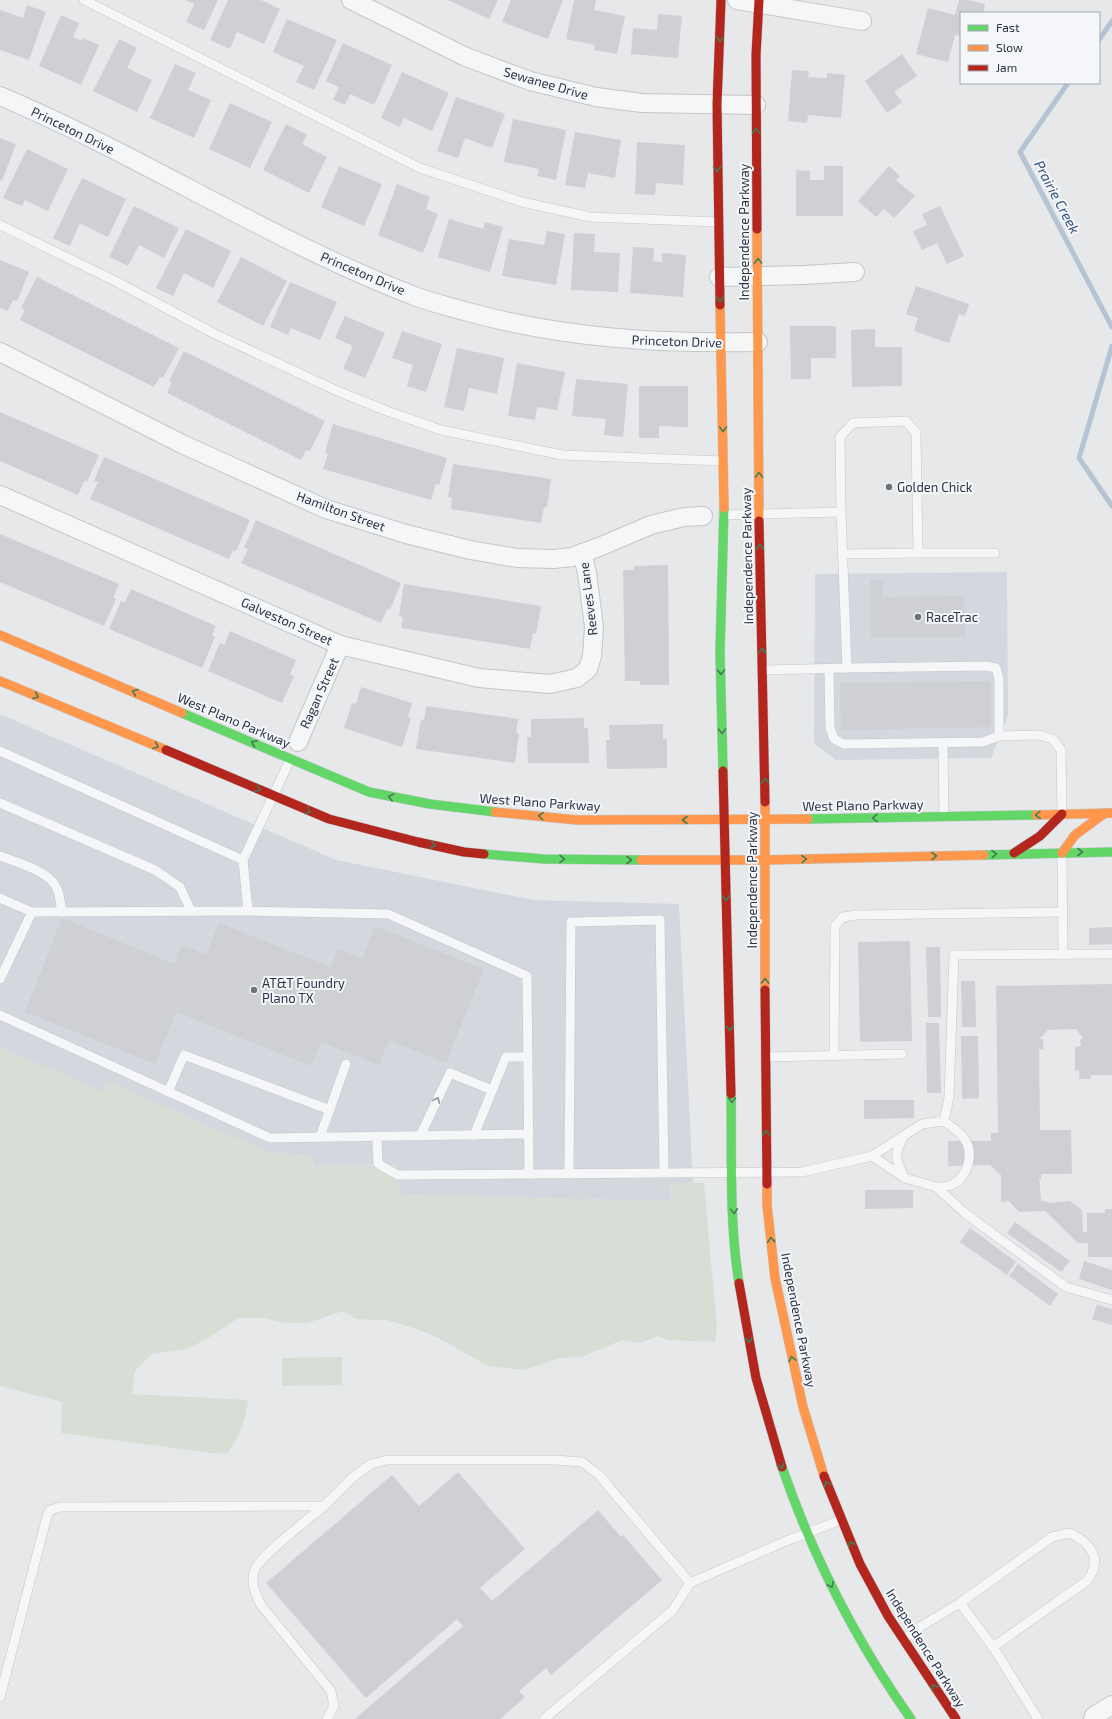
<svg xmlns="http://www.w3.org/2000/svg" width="1112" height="1719" font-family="'Exo 2',sans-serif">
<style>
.built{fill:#d4d7dd}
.green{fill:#d6ded6}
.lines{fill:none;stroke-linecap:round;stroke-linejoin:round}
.stream{stroke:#b4c4d5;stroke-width:5}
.building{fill:#ced0d3}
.lane-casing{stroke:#c4c6c8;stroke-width:10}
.street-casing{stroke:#c4c6c8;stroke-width:20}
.fast-casing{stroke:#c4c6c8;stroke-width:10}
.slow-casing{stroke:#c4c6c8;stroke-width:10}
.jam-casing{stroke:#c4c6c8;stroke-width:10}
.lane{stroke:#f5f6f7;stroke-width:9}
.street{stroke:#f5f6f7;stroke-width:18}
.fast{stroke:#63d668;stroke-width:9}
.slow{stroke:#ff974d;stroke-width:9}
.jam{stroke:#b3261e;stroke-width:9}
.oneway{stroke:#447d55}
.oneway2{stroke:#90959e}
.poi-dot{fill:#6c737f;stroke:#f4f6f9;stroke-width:1.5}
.labels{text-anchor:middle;stroke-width:4;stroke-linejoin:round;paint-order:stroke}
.street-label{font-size:13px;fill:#2b3445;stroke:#f4f6f9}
.poi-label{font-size:13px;fill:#2b3445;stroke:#f4f6f9;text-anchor:start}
.water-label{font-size:14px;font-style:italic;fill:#34527a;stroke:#f4f6f9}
</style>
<rect width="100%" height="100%" fill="#e6e8ea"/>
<g class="built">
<path d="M1007,572L1008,716L991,758L836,760L814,743L815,574Z"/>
<path d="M0,714L336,860L534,900L679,904L693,1183L670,1182L671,1201L399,1195L398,1165L314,1166L313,1155L270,1153L106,1081L103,1092L0,1047Z"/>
</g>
<g class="green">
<path d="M0,1047L103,1092L106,1081L270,1153L313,1155L314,1166L398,1165L399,1195L671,1201L670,1182L704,1183L717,1328L715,1342L668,1340L657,1336L641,1343L622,1340L581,1357L560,1358L524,1370L488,1366L439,1338L411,1327L387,1320H368L355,1318L343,1311L307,1323H288L263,1318H238L207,1339L186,1349L152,1354L135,1371L132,1394L248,1400C245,1423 240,1435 227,1454L211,1453L61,1433L62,1402L0,1386Z"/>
<path d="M342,1357V1385L282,1386V1358Z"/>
</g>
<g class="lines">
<g class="stream">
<path d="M1099,40L1112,21"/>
<path d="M1068,83L1020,152L1112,327"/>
<path d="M1112,346L1079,458L1112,506"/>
</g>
</g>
<g class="building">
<path d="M185,0H218L204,30L186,22L194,4Z"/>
<path d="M228,0H261L280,9L264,44L237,32L230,49L210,40Z"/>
<path d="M448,0H498L489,19Z"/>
<path d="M511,0H563L548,39L502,22Z"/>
<path d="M574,0H596L594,10L625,16L617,54L594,50L595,45L566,39Z"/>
<path d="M959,0H968L985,4L983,13H961V36L955,35L948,62L916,54L928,8L955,15Z"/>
<path d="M27,5L46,12L29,60L0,50V10L23,18Z"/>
<path d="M658,14L682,16L678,58L631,54L633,28L657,30Z"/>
<path d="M61,15L79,23L73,37L82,41L83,38L99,45L81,85L39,66Z"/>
<path d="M287,19L337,40L314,90L296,82L304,66L273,52Z"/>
<path d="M119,39L137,48L127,68L152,80L137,112L93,91Z"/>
<path d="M343,43L392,65L374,105L350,94L345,105L333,100L339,87L326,81Z"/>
<path d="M902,54L917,76L894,92L902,102L887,113L865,81Z"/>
<path d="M175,64L196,73L188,90L211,100L194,138L150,118Z"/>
<path d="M792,70L809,71L808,77L827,78V73L845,75L841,118L808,115L807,123L788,121Z"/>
<path d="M402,72L449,93L432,131L404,118L400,127L381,118Z"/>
<path d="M456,97L505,114L492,148L465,138L458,158L437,151Z"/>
<path d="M230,103L272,122L250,168L209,149Z"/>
<path d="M513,119L566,130L556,180L537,176L539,169L504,162Z"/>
<path d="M286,124L307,135L302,144L327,157L309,193L263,170Z"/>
<path d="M575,132L621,140L615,178L588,173L585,188L565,185Z"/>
<path d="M0,138L16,144L2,181L0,180Z"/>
<path d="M637,142L685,145L683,185L656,183L655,195L635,194Z"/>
<path d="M27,149L68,169L48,211L25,200L22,206L3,198Z"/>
<path d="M339,166L382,184L364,226L321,207Z"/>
<path d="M824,166H843V216H796V170L810,171V180H824Z"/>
<path d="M889,166L900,176L896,180L915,196L894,218L884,209L876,217L858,201Z"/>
<path d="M82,178L126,199L108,237L80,223L70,246L53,238Z"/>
<path d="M397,184L430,197L426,209L438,214L423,253L378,235Z"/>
<path d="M134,206L179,228L164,258L139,245L128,266L109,257Z"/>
<path d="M940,206L964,256L947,264L937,243L922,250L913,231L927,225L922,214Z"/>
<path d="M449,219L483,229L485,222L503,227L490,272L438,257Z"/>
<path d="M186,229L231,251L213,288L184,273L173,296L156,288Z"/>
<path d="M547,231L565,234L556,285L502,276L509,239L544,245Z"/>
<path d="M574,233L595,234L594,252L620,253L618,292L571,290Z"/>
<path d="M633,247L654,248L653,261L662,262V253L686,255L683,297L630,293Z"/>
<path d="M241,257L287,281L263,326L217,302Z"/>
<path d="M0,260L29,272L17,301L13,300L8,311L0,308Z"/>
<path d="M37,277L179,348L163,378L160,377L154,387L20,320L25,310L21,308Z"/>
<path d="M290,282L337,302L320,340L291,328L288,335L270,327Z"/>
<path d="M916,286L969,304L965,316L959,314L949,343L914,331L918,318L906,314Z"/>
<path d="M345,316L385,333L365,378L343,369L353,346L335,338Z"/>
<path d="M790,326H836V358H811V379H791Z"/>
<path d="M875,329V347H902V386L852,387L851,330Z"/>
<path d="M402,331L442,344L426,392L407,386L413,365L392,358Z"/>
<path d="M457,348L504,358L497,394L469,388L464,411L444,407Z"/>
<path d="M184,351L325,421L310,451L306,450L301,460L167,393L172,382L169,381Z"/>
<path d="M517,363L565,372L557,410L537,407L535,420L508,416Z"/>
<path d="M576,379L628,384L623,437L604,435L606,419L572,416Z"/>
<path d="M639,386H688V427L659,426V438H639Z"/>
<path d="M0,412L99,455L87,482L84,481L78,495L0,461Z"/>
<path d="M333,424L447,458L439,485L436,484L431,500L323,469L328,453H325Z"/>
<path d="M104,457L250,520L236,551L233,550L229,559L90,499L98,482L94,481Z"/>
<path d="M453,464L551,479L547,507H544L541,523L451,509L452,498L448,497Z"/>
<path d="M256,520L401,583L390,610L387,609L381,623L241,563L248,549L244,548Z"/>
<path d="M0,534L119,584L113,598L116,599L104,626L0,582Z"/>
<path d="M668,565L669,685H640V681H625L623,570H634V566Z"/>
<path d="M870,580H883V597L964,596L965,637H871Z"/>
<path d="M404,584L541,606L536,634L533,633L530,649L401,628L403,617L399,616Z"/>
<path d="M131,589L216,626L212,635L215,637L202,668L109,629L121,601L125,602Z"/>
<path d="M230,631L296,660L290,674L294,676L282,703L208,671L220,643L224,645Z"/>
<path d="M991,681V727L841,730L840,683Z"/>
<path d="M361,687L412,703L408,717L411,718L402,747L344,728L352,703L356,704Z"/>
<path d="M426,706L518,719L516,733H519L515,763L416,749L421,719L424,720Z"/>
<path d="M584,718V728H588L589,763H528L527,737H531V719Z"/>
<path d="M663,724V739H667V768L607,769L606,740H610L609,725Z"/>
<path d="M62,918L175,964L182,945L206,955L219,923L331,967L338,949L362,959L375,926L484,969L446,1063L389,1040L379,1065L321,1042L311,1066L176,1012L155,1064L25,1012Z"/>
<path d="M1112,927V944L1089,945V928Z"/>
<path d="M910,941L912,1041L860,1042L858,942Z"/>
<path d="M926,947H940L941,1017H928Z"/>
<path d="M961,981H975L976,1027H962Z"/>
<path d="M1112,984V1075H1091V1079H1079V1070L1075,1071V1047L1081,1046L1080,1040L1083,1038L1076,1029L1048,1030L1039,1039H1043L1044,1050L1039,1049L1040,1130H1071L1072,1174H1041V1179L1039,1178L1041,1201H1045L1048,1203L1070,1201L1082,1210L1083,1232H1087V1213H1105V1209H1112V1257H1088V1243H1078L1045,1211L1019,1212L1009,1201L1001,1202V1175L990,1165L948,1166V1141H991V1133H998L996,986Z"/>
<path d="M926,1023H939L941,1093H927Z"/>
<path d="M961,1036H978L979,1098L962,1099Z"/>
<path d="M864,1100H914V1118L864,1119Z"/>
<path d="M865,1190H913V1208L865,1209Z"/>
<path d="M1015,1222L1070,1261L1061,1272L1007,1233Z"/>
<path d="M970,1228L1016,1262L1007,1275L960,1242Z"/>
<path d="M1084,1261L1112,1270V1290L1079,1279Z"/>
<path d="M1018,1264L1058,1294L1050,1306L1009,1276Z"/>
<path d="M1097,1305L1112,1309V1325L1092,1319Z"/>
<path d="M458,1472L525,1549L480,1588L492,1601L598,1510L621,1537L623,1535L662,1580L551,1675L546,1668L519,1691L525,1697L500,1719H355L463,1626L457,1619L366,1698L266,1583L392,1475L419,1506Z"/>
</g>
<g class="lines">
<defs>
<g id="lane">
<path d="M84,0L420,168L522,202L590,217L718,222"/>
<path d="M0,225L115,281L215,334L335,390L387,411L441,430L562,455L723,461"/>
<path d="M841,512L840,437L853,423L906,421L916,433L918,553L842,554"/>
<path d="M723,515L841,512L847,668L763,670"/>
<path d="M918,553H995"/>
<path d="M847,668L986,666L996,668L999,679V736L1039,735L1053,739L1061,750L1062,814"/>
<path d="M829,669L830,728L834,739L844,744L983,742L999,736"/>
<path d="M943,743L944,817"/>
<path d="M0,751L243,860"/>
<path d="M290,760L243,860L248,911L388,914L527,976L529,1174L802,1172L872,1156L922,1124L944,1121L949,1097L954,955L1112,954"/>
<path d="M0,803L155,870L180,887L191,911"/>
<path d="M1062,853L1063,955"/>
<path d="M0,856C15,862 46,870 55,885C60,892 60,903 62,912"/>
<path d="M0,898L32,912L0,979"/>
<path d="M32,912L248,911"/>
<path d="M0,1015L270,1138L529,1134"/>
<path d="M834,1055L835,926L843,917L857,915L1062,912"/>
<path d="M765,1057L902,1054"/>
<path d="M168,1092L184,1055L330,1110"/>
<path d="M474,1135L506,1057H528"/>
<path d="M420,1136L450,1073L492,1090"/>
<path d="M320,1137L346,1064"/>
<path d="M377,1137L378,1164L398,1175L529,1174"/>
<path d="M903,1137C893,1156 896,1159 904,1177"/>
<path d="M872,1156L905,1178L936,1187L966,1214L1066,1287L1112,1300"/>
<path d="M569,1174L571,922L660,920L664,1172"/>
<path d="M936,1187C940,1187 947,1187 951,1185C969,1177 975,1152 963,1137C959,1131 950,1126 944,1121"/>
<path d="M324,1506C310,1518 261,1555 255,1569C250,1581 255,1594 261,1605L331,1691L334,1706L327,1719"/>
<path d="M960,1603L1052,1537L1070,1533C1092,1544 1103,1559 1087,1581L993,1647"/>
<path d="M903,1640L918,1628L960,1603L993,1647L1038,1719"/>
<path d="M0,1697L47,1516L50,1510L60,1507L324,1506L353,1477L371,1464L387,1460H555L582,1462L599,1475L690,1583L786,1541L841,1520"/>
<path d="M544,1719L673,1610L690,1583"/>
</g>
<g id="street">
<path d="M351,0L466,57L530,81L596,97L642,103L756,105"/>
<path d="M737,0L862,21"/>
<path d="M0,96C142,156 273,242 417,297C433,303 451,307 468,312C563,338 659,344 758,342"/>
<path d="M719,277L804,275L855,272"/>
<path d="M0,352L182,444L326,509L406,534L470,550L517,558L554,559L572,557L599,547L651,525L684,517L703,516"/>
<path d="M0,495L340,645L479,678L550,684L577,678L588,669L592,656L594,627L587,573L582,553"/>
<path d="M298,742L340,645"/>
<path d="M1093,1719L1094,1716L1112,1705"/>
</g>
<g id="fast">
<path d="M182,713L369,792L430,804L495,812"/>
<path d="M723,771L720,652L724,508"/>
<path d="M808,819L1036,815"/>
<path d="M484,854L544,859L641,860"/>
<path d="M984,855L1112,852"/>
<path d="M731,1094C732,1156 729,1221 739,1283"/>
<path d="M782,1467C813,1557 856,1641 911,1719"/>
</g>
<g id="slow">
<path d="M757,229L759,521"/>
<path d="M720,305L724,508"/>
<path d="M0,635L182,713"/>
<path d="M0,681L166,750"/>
<path d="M765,802V990"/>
<path d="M495,812L577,820L808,819"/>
<path d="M1036,815L1112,813"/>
<path d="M1062,853L1075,835L1105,813"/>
<path d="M641,860H765L984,855"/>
<path d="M767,1184V1205L775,1278L803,1407L824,1476"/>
</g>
<g id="jam">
<path d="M757,229L756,55L759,0"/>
<path d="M720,305L717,104L721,0"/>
<path d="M759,521L765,802"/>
<path d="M166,750L329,819L418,842L464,852L484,854"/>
<path d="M723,771L731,1094"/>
<path d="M1014,853L1040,836L1062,814"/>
<path d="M765,990L767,1184"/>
<path d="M739,1283L756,1378L782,1467"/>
<path d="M824,1476L860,1564L888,1616L956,1719"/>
</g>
</defs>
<use href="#lane" class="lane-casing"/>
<use href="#street" class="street-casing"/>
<use href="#fast" class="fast-casing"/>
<use href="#slow" class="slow-casing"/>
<use href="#jam" class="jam-casing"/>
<use href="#lane" class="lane"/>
<use href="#street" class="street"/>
<use href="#fast" class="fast"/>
<use href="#slow" class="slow"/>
<use href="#jam" class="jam"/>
</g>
<defs><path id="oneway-chevron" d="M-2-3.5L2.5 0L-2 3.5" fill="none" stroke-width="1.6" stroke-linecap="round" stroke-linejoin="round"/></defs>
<g class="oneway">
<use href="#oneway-chevron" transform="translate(720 39) rotate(93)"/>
<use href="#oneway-chevron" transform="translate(756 131) rotate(-91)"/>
<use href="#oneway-chevron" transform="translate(717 169) rotate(89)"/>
<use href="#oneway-chevron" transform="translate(758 261) rotate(-91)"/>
<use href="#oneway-chevron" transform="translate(720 299) rotate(88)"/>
<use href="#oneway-chevron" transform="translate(723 429) rotate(89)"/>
<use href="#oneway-chevron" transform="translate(759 475) rotate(-90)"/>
<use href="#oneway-chevron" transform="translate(760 547) rotate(-91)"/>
<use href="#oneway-chevron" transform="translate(762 651) rotate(-92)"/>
<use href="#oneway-chevron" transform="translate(721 672) rotate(88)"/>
<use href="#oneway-chevron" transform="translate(135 692) rotate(-157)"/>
<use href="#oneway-chevron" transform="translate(36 696) rotate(23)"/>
<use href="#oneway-chevron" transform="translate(722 731) rotate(89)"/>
<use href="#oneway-chevron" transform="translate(254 743) rotate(-157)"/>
<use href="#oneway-chevron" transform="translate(156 746) rotate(23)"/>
<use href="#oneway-chevron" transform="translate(765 781) rotate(-91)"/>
<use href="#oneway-chevron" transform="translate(258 789) rotate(23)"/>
<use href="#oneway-chevron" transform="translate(391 797) rotate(-166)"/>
<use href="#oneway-chevron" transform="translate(308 811) rotate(23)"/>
<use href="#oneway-chevron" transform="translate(1038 815) rotate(179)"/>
<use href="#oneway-chevron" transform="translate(541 816) rotate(-175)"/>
<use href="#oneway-chevron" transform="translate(875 818) rotate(179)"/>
<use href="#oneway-chevron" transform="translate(685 820) rotate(-180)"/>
<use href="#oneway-chevron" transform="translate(433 845) rotate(12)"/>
<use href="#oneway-chevron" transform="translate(1080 852)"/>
<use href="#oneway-chevron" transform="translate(994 854) rotate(-2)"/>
<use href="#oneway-chevron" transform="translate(934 856) rotate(-2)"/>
<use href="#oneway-chevron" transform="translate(562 859) rotate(1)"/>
<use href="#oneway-chevron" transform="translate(804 859) rotate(-1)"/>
<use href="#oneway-chevron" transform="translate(629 860)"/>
<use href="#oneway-chevron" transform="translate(726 898) rotate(89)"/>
<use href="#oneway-chevron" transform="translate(765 981) rotate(-89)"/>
<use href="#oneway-chevron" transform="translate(730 1028) rotate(87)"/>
<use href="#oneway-chevron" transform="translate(732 1100) rotate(89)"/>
<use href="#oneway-chevron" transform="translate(766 1133) rotate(-91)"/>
<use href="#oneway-chevron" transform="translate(734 1211) rotate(87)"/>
<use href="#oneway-chevron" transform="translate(771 1240) rotate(-96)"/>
<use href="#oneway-chevron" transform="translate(749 1340) rotate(80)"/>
<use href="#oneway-chevron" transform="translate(792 1359) rotate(-102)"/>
<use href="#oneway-chevron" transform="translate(781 1466) rotate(70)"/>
<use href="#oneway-chevron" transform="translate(827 1484) rotate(-111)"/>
<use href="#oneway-chevron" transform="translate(851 1544) rotate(-113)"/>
<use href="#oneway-chevron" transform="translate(831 1585) rotate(63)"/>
<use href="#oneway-chevron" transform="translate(934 1687) rotate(-124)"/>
</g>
<use class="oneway2" href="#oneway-chevron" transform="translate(437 1100) rotate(-65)"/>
<g class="poi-dot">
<circle cx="889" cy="487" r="4"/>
<circle cx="918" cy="617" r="4"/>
<circle cx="254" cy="990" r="4"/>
</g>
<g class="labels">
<g class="street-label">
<text transform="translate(546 83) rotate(16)" y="5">Sewanee Drive</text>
<text transform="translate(73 130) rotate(26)" y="5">Princeton Drive</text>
<text transform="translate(744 232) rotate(-90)" y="5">Independence Parkway</text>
<text transform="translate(363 273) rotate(23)" y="5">Princeton Drive</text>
<text transform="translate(677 341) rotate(2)" y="5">Princeton Drive</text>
<text transform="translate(341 511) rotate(20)" y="5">Hamilton Street</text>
<text transform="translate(747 556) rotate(-91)" y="5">Independence Parkway</text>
<text transform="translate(588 599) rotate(-97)" y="5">Reeves Lane</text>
<text transform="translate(287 621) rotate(24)" y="5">Galveston Street</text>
<text transform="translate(319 693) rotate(-66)" y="5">Ragan Street</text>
<text transform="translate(234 720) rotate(23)" y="5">West Plano Parkway</text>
<text transform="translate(540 802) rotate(4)" y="5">West Plano Parkway</text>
<text transform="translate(863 805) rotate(-1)" y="5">West Plano Parkway</text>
<text transform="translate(752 880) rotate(-90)" y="5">Independence Parkway</text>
<text transform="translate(799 1320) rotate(79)" y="5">Independence Parkway</text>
<text transform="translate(926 1648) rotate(58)" y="5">Independence Parkway</text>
</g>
<g class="poi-label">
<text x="897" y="492">Golden Chick</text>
<text x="926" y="622">RaceTrac</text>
<text x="262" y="988">AT&amp;T Foundry<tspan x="262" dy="15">Plano TX</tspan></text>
</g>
<g class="water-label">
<text transform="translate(1057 197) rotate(62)" y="5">Prairie Creek</text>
</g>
</g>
<rect x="960" y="12" width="140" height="72" fill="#f4f6f9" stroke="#a4a8b1"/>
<rect x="968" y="25" width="20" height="6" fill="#63d668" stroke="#a4a8b1"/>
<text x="996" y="32" font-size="12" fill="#2b3445">Fast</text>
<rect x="968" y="45" width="20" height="6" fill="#ff974d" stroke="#a4a8b1"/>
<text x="996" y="52" font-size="12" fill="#2b3445">Slow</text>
<rect x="968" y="65" width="20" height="6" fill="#b3261e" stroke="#a4a8b1"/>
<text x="996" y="72" font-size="12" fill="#2b3445">Jam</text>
</svg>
